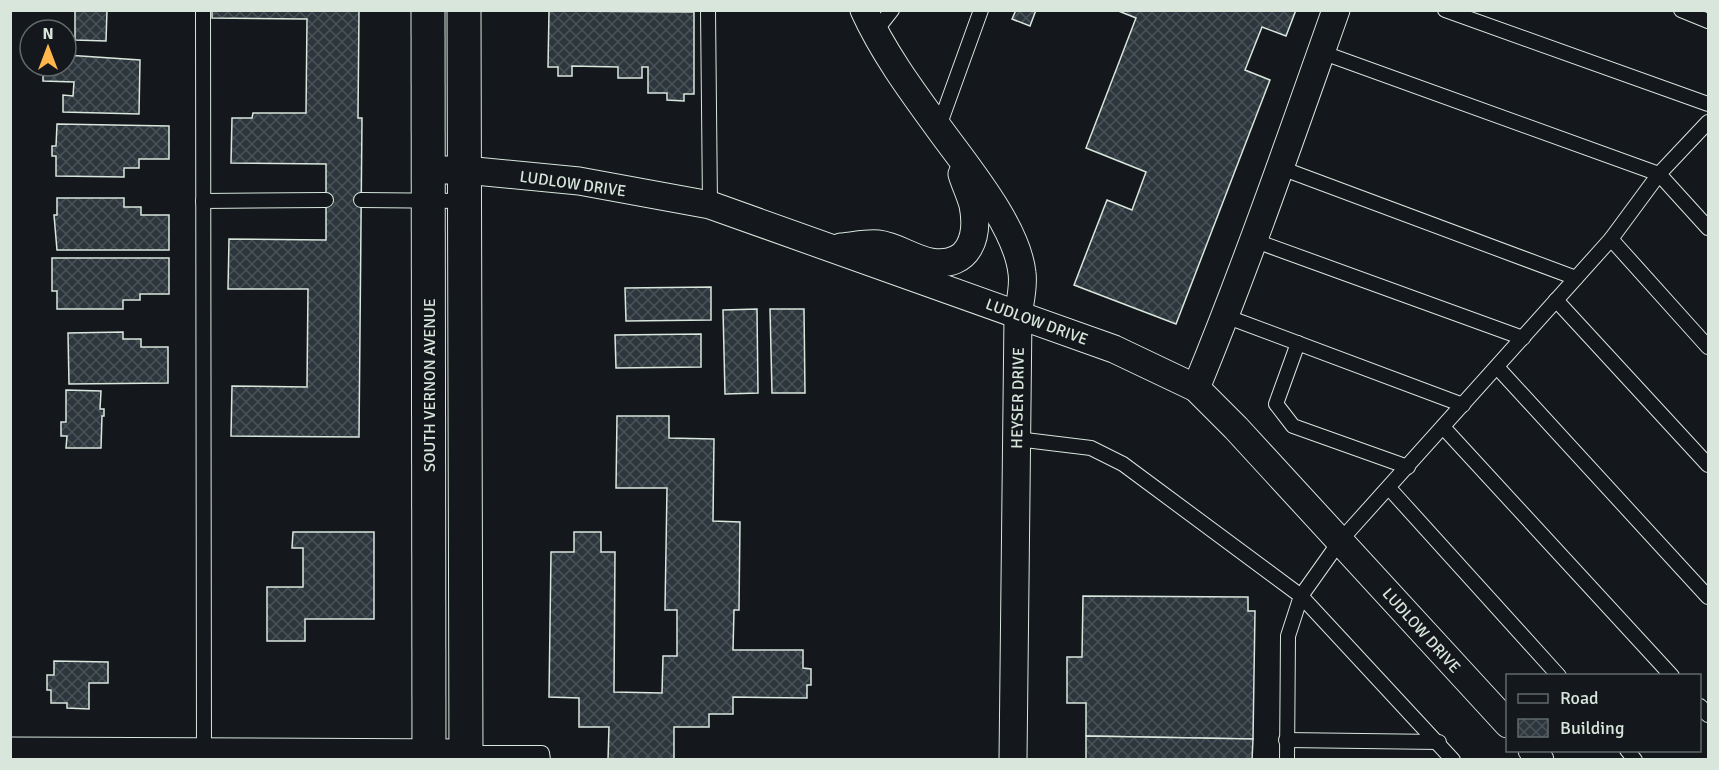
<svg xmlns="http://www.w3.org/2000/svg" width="1719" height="770" font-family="Signika,sans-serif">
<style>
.building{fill:url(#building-cross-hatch);stroke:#d8e6dc;stroke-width:1.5}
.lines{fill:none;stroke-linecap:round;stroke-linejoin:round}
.lane-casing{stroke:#d8e6dc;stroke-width:16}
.street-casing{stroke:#d8e6dc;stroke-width:29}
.secondary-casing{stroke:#d8e6dc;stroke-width:35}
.lane{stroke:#14181c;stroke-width:14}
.street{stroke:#14181c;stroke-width:27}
.secondary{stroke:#14181c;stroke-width:33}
.labels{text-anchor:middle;stroke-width:4.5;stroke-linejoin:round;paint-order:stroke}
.street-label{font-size:16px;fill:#d8e6dc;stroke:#14181c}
</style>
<defs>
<pattern id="building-cross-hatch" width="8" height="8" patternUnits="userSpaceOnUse" patternTransform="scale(1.5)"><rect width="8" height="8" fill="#2c363c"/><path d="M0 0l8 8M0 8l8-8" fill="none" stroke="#4a5358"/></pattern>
</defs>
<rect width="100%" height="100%" fill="#14181c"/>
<g class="building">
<path d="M75,10H107L106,41L75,40Z"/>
<path d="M212,10H359L358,118H362L359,437L231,436L232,386L307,387L308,289H228L229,239L326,240V164L231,163L232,118H252L253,113H306L307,19L212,18Z"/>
<path d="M1016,10H1036L1030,26L1012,19Z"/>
<path d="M1116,10H1296L1286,36L1262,27L1245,70L1270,80L1176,324L1074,285L1107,200L1132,210L1146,172L1086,148L1136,18Z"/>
<path d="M549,11L694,12V94H684V101L667,100V93H648V67H642V78H618V67L572,66V76H558V67H548Z"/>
<path d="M66,55L140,60L139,114L63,112V95L73,96L74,82L43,81V66H66Z"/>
<path d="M57,124L169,126V159H139V168H124V177L56,176V156H52V146H56Z"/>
<path d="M57,198H124V207H141V215H169V250H57L54,215H57Z"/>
<path d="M52,258H169V294H140V300H123V309H57V291H52Z"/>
<path d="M711,287V320L626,321L625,288Z"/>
<path d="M757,309L758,393L725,394L723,310Z"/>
<path d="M770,309H804L805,393H772Z"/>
<path d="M123,332V339H141V347H168V383L69,384L68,333Z"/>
<path d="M701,334V367L616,368L615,335Z"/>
<path d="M66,390L101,391L100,409H104V416H102L101,448H66L67,436H61V422H66Z"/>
<path d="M617,416H669V438L714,439L713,521L740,522L739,610H734L733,650H803V668L811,669V685H807V698L733,697V714H709V727H674V760H608L609,727H579V698L549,697L551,552H574V532H601V552H615L614,692L662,693L663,656H677V610H665L667,488H616Z"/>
<path d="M293,532H374V619H305V641H267V587H303V548H292Z"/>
<path d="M1083,596L1248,597V611H1255L1253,739L1086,736V703H1067V657H1082Z"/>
<path d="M54,661L108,662V683H89V709L67,708V703H51V690H47V675H54Z"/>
<path d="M1086,736L1253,739L1252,760H1086Z"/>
</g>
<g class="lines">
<defs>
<g id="lane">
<path d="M203,10L204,755"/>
<path d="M708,10L710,205"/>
<path d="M1445,10L1708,104"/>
<path d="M1681,10L1708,21"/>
<path d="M874,33L892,10"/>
<path d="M1321,52L1659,174L1708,228"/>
<path d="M938,129L981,10"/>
<path d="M1281,168L1576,278"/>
<path d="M361,200L464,201"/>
<path d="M203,201L326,200"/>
<path d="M1611,239L1708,347"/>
<path d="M1253,240L1523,338"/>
<path d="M1556,300L1708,465"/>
<path d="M1225,316L1463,405"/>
<path d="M1298,343L1276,404L1293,426L1408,467"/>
<path d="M1497,367L1708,597"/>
<path d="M1443,427L1672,676"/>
<path d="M1017,439L1091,448L1123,464L1301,596L1288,636L1287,760"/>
<path d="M1389,488L1559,676"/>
<path d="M1700,706L1708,715"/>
<path d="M1286,740L1439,742"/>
<path d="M1627,750L1635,760"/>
<path d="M466,753H542L543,760"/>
<path d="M1453,760L1301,596L1340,541L1611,239L1659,174L1708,122"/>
</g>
<g id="street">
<path d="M864,10C883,52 911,90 938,127C966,166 1017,226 1022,273C1024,286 1020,302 1018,315L1013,760"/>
<path d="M429,170H465L579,181L710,205L1114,349L1196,388L1236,428L1508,724"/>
<path d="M841,247C853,246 866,243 878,244C896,246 913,259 931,262C970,268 979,236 973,205C970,194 965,184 962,174"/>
<path d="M1196,388C1247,264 1291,137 1336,10"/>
<path d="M1532,750L1540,760"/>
<path d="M10,751L466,753"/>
</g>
<g id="secondary">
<path d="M428,10L429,760"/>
<path d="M464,10L466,760"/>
</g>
</defs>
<use href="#lane" class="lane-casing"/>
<use href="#street" class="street-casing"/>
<use href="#secondary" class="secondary-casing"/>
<use href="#lane" class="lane"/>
<use href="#street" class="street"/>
<use href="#secondary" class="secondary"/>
</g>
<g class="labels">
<g class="street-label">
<text transform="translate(573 183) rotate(8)" y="6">LUDLOW DRIVE</text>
<text transform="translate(1037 321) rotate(20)" y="6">LUDLOW DRIVE</text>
<text transform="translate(429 385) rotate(-90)" y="6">SOUTH VERNON AVENUE</text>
<text transform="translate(1017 398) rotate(-89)" y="6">HEYSER DRIVE</text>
<text transform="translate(1422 630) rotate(48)" y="6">LUDLOW DRIVE</text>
</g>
</g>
<rect width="1719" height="770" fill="none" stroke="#d8e6dc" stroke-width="24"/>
<rect x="1506" y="674" width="195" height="78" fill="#14181c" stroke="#626a69" stroke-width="1.5"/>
<rect x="1518" y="694" width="30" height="9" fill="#14181c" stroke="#626a69" stroke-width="1.5"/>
<text x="1560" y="704" font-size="18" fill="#d8e6dc">Road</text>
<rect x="1518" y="719" width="30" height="18" fill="url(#building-cross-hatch)" stroke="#626a69" stroke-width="1.5"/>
<text x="1560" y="734" font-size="18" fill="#d8e6dc">Building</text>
<g transform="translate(48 48)"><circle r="28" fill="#14181c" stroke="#626a69" stroke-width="1.5"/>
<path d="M0-4.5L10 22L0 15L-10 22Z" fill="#ffb74d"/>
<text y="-9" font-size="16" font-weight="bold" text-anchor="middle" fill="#d8e6dc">N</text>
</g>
</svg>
